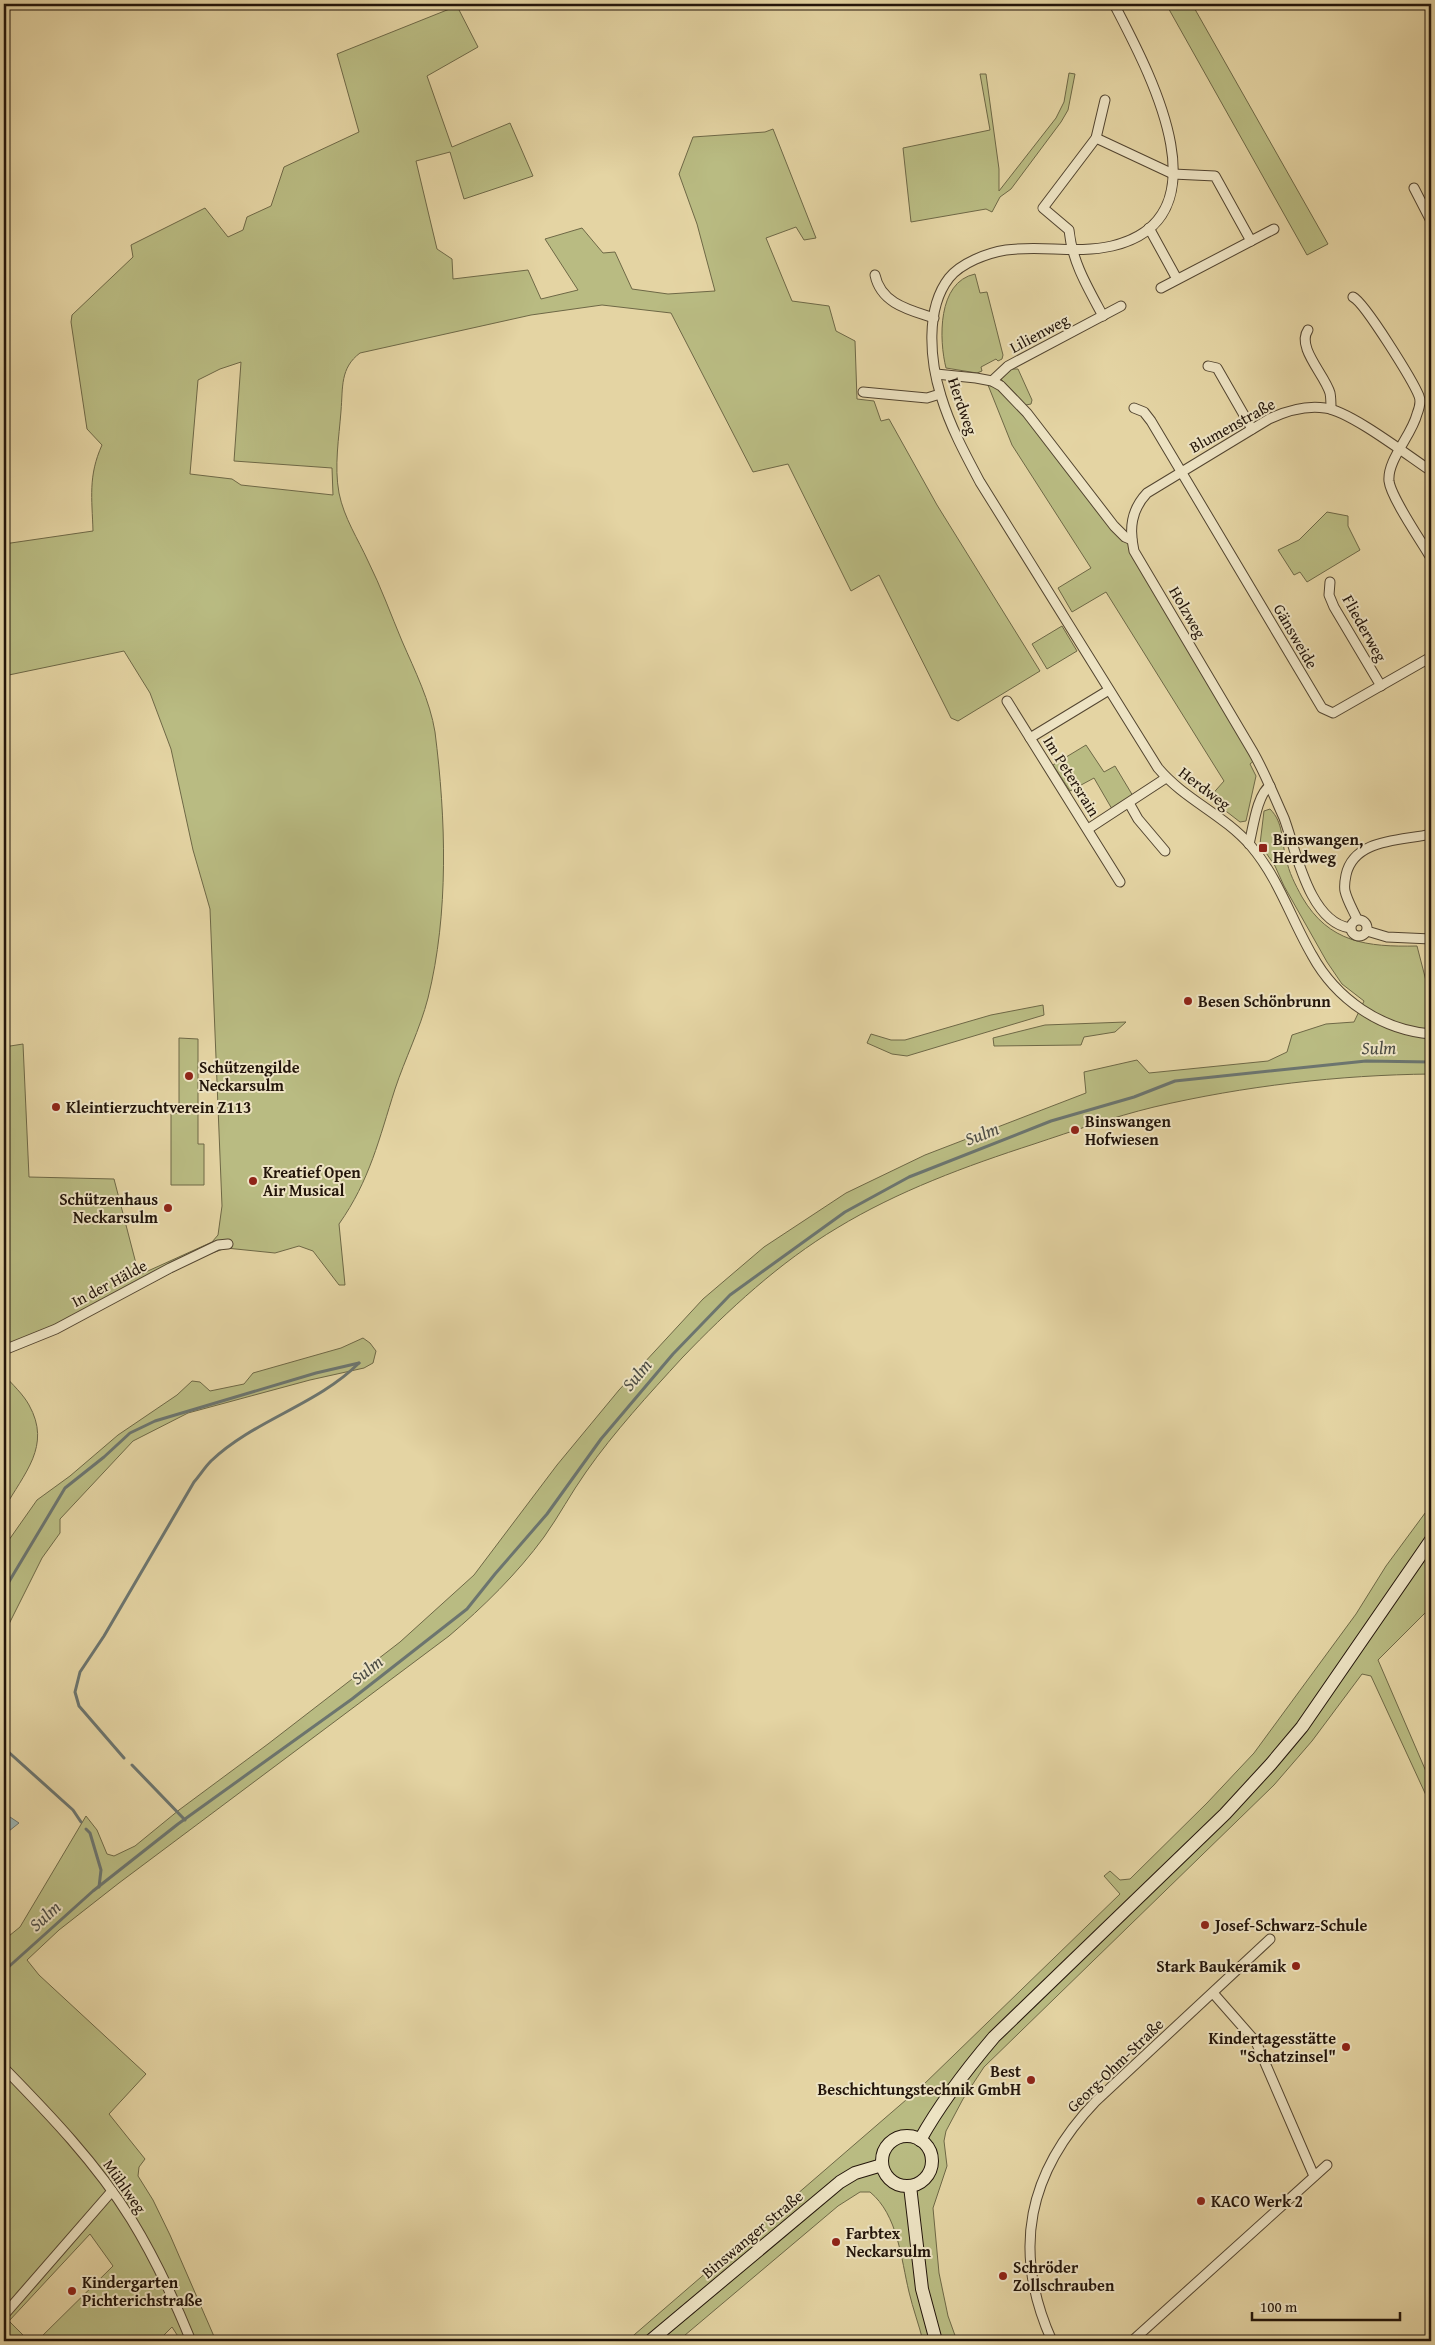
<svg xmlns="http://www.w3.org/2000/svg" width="1435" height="2345" font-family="'Gentium Book Plus',serif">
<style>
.green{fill:#b9bb82;stroke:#6e6846;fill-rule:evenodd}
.water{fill:#9cb5b3;stroke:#6c756f}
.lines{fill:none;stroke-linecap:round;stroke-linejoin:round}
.stream{stroke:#6c756f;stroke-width:3}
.street-casing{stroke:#534530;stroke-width:11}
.secondary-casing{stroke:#23150a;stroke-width:14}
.street{stroke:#ede3c3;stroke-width:9}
.secondary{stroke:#ede3c3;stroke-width:12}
.poi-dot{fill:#8f2418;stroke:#ede3c3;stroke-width:2}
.labels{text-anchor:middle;stroke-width:4;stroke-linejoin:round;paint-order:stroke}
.street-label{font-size:16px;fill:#23150a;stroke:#ede3c3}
.poi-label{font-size:16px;font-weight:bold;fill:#23150a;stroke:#ede3c3;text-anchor:start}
.water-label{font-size:18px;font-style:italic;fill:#4d4d45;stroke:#ede3c3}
</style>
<rect width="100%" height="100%" fill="#e4d4a3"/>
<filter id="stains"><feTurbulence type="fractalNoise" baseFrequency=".004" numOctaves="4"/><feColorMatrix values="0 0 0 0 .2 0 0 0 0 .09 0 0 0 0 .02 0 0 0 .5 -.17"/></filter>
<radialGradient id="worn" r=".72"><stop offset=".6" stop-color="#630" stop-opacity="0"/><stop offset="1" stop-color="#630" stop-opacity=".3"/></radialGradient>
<g class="green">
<path d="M1166,4H1192L1328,244L1307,255Z"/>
<path d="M457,6L478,47L427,76L452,147L510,123L533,176L464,199L450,152L416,161L437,249L452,259L453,279L528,270L541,299L578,290L545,239L582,228L603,253L615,252L632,289L668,294L715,291L697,224L679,174L693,137L765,132L773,129L816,238L804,240L796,227L766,238L792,301L829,306L836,331L855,341L857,399L874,401L881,421L889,419L937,505L1040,671L958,721L951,718L879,575L851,591L788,464L753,472L671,313L602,305L531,315L360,353C340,368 343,387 341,411C339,438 334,466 339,493C344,518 358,539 368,561C381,587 391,615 402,641C415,671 430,701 435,732C446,819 449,913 428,998C420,1029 405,1059 395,1089C379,1139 370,1180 339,1224L345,1285H339L313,1251L299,1246L275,1253L226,1248L201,1257L69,1326L4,1353V1047L23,1044L29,1177L114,1179L139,1275L212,1242L218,1235L222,1206L210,909L193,850L171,749L150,693L124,651L4,676V544L93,531C92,498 88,476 102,445L87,429L71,322L72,315L133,257L131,245L205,208L228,237L243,230L247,217L271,206L284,167L359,132L337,54ZM241,362L234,461L332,468L333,495L241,485L232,479L190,474L198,380L220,369Z"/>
<path d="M1069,73L1075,74L1068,110L1061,122L1011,189L1000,197L992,212L986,209L911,222L903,148L990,130L980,74H986L999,169V191L1056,118L1064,102Z"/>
<path d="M975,274L980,293L987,292L1003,355L1002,359L998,361L996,359L981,367L982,371L977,373L946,368C939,340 937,282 975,274Z"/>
<path d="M1012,369H1018L1032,400L1031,404L1026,405L1001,379L1002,374Z"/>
<path d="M988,385L998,388L1025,417L1125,537L1256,759L1250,764L1256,776L1246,821L1240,822L1209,798L1224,781L1106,592L1072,612L1058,588L1091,568L1012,445Z"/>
<path d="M1327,512L1348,516V526L1360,550L1307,582L1300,572L1294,575L1278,550L1299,540Z"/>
<path d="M1062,626L1077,651L1047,669L1032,644Z"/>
<path d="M1086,745L1104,772L1115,766L1133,796L1112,809L1094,778L1070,791L1053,765Z"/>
<path d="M1270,809C1284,823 1281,840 1286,858C1289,873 1295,884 1302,897C1329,943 1367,947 1417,946L1431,1000V1074C1339,1075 1244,1086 1154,1107C1113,1117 1073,1131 1034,1144C966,1166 898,1191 837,1228C780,1262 728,1310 682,1358C649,1394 614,1432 586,1472C571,1493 559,1516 544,1537C517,1574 483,1607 449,1636L119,1883L59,1930L27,1960L39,1975L146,2074L109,2114L145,2159L139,2167L138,2176L153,2200L170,2235L216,2341H181L172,2327L158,2341H37L113,2266L90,2234L9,2321L29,2341H4V1940L20,1927L86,1816L97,1830L107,1854L114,1856L135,1846L179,1810L268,1744L400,1642L474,1575L557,1465L619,1390L703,1299L764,1247L846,1193L925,1155L1086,1093L1084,1072L1137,1060L1149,1073L1268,1061L1287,1052L1292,1035L1326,1024L1354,1022L1364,1001L1342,984L1327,962L1284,886L1275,866L1260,844L1264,811Z"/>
<path d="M1043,1005L1044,1015L907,1056L892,1054L867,1043L871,1034L891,1040H905L991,1015Z"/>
<path d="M1126,1022L1115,1032L1084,1037L1081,1045L994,1046L993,1038L1045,1025Z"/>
<path d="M179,1038L198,1039V1144H204V1185H171V1114L179,1113Z"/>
<path d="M363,1338L370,1343L376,1351L373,1363L364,1368L310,1380L188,1413L133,1441L60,1519V1533L42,1558L4,1634V1547L37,1500L70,1476L118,1435L177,1395L192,1381L200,1382L210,1391L244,1384L253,1373L341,1348Z"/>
<path d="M4,1375C12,1384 23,1394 29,1405C52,1446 24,1473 4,1509Z"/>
<path d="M1431,1505V1607L1378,1660L1431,1783V1806L1371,1676L1362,1674L1312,1741L1274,1785L984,2067L963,2099L946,2131L944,2141L947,2166L933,2208L939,2273L948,2316L957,2341H923C919,2325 913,2309 909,2292C901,2259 898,2215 870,2192H860L838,2206L678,2341H627L921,2087L1120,1894L1104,1876L1110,1871L1120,1880L1130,1879L1207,1803L1254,1753L1356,1614L1386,1566Z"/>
</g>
<path class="water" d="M4,1813L19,1823L9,1831L4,1830Z"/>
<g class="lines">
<g class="stream">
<path d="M4,1590L65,1488L104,1457L130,1433L155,1421L316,1373L359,1363"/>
<path d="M4,1748L73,1810L81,1822"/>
<path d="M124,1758L79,1706L75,1692L80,1672L104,1636L194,1482C200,1475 205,1467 211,1461C254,1420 317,1405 359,1363"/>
<path d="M132,1765L185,1820"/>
<path d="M86,1829L90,1833L101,1870L99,1887"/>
<path d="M4,1971L93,1891L178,1824L352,1699L467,1609L495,1574L547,1514L601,1439L673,1354L730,1295L845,1212L909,1177L1051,1121L1134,1097L1175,1081L1366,1061L1431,1062"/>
</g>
<defs>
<g id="street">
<path d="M1114,4C1147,68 1230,218 1112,246C1077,254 1041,245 1006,250C987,253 961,263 949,278C925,309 930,361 941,396C950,426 965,454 980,482L1158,768C1185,800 1223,814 1251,846C1279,879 1291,919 1312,955C1336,999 1381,1030 1431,1034"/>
<path d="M1096,138L1173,174L1215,176L1251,241"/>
<path d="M1414,188L1431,221"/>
<path d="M1149,228L1177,279"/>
<path d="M875,275C881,304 910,310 934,318"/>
<path d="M1161,288L1274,229"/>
<path d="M1353,297C1365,303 1413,381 1419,396C1421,401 1419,409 1417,414C1412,435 1387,460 1389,481C1391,498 1422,542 1431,558"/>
<path d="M1103,316C1088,288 1072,262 1069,230L1043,208L1096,138L1105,100"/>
<path d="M1308,330C1296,347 1325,375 1330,393C1331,398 1331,403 1331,409"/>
<path d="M1208,366L1217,368L1252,429"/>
<path d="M936,374L976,378L992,381L1001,386L1027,413L1114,526L1125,537L1132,540"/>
<path d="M992,381L1008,366L1121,306"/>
<path d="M863,392L927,398L940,394"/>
<path d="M1134,408L1144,412L1151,421L1322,708L1333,713L1431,657"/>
<path d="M1330,582L1329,595L1334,607L1381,686"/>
<path d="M1007,701L1120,882"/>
<path d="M1030,738L1109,690"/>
<path d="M1129,803L1138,819L1165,851"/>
<path d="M1088,829L1166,778"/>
<path d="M1249,844C1253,829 1257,794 1270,786"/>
<path d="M1357,919C1353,910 1347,900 1345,891C1344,886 1345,880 1346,875C1354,838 1402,841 1431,834"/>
<circle cx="1359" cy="928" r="8"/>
<path d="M1350,928C1309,922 1296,850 1284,818C1274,796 1265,773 1253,752L1134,551C1129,529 1131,510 1147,493L1269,419C1286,411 1305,405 1325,408C1350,411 1407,455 1431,471"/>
<path d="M1367,931L1387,937L1431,939"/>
<path d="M4,1350L56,1329L170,1268L218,1245L228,1244"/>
<path d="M1213,1993L1256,2042L1314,2176"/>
<path d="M4,2068C50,2115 96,2163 131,2219C155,2258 174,2299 191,2341"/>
<path d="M4,2315L112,2191"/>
<path d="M1052,2341C1011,2250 1028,2172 1096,2101L1270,1939"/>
<path d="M1132,2341L1327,2165"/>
</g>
<g id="secondary">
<circle cx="907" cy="2161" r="25"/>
<path d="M920,2140C941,2102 966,2070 994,2037L1225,1814L1271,1764L1302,1727L1431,1540"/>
<path d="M910,2186L922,2289L936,2341"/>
<path d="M650,2341L840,2182L855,2173L882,2165"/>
</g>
</defs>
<use href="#street" class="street-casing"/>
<use href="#secondary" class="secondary-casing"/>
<use href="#street" class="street"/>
<use href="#secondary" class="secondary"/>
</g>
<g class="poi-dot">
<rect x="1258" y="843" width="10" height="10" rx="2.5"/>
<circle cx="1188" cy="1001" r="5"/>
<circle cx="189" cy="1076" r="5"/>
<circle cx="56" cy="1107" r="5"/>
<circle cx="1075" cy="1130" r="5"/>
<circle cx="253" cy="1181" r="5"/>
<circle cx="168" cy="1208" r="5"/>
<circle cx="1205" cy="1925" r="5"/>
<circle cx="1296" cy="1966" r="5"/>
<circle cx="1346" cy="2047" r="5"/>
<circle cx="1031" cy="2080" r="5"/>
<circle cx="1201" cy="2201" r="5"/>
<circle cx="836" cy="2242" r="5"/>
<circle cx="1003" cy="2276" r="5"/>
<circle cx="72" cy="2291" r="5"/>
</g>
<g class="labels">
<g class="street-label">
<text transform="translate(1039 333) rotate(-28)" y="6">Lilienweg</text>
<text transform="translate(963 406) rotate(71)" y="6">Herdweg</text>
<text transform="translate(1232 425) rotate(-29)" y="6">Blumenstraße</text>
<text transform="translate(1188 612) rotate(60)" y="6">Holzweg</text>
<text transform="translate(1365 628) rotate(61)" y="6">Fliederweg</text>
<text transform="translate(1296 636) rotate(60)" y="6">Gänsweide</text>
<text transform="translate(1072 776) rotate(58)" y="6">Im Petersrain</text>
<text transform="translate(1205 788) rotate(37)" y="6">Herdweg</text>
<text transform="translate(109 1283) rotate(-28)" y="6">In der Hälde</text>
<text transform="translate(1115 2065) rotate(-44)" y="6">Georg-Ohm-Straße</text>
<text transform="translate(125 2186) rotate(55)" y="6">Mühlweg</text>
<text transform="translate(752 2234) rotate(-40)" y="6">Binswanger Straße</text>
</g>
<g class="poi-label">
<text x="1273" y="845">Binswangen,<tspan x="1273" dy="18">Herdweg</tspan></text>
<text x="1198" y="1007">Besen Schönbrunn</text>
<text x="199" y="1073">Schützengilde<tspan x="199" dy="18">Neckarsulm</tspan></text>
<text x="66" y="1113">Kleintierzuchtverein Z113</text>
<text x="1085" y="1127">Binswangen<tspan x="1085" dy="18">Hofwiesen</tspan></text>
<text x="263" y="1178">Kreatief Open<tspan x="263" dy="18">Air Musical</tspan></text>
<text x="158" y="1205" text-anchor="end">Schützenhaus<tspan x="158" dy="18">Neckarsulm</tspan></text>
<text x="1215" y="1931">Josef-Schwarz-Schule</text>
<text x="1286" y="1972" text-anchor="end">Stark Baukeramik</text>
<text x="1336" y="2044" text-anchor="end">Kindertagesstätte<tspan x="1336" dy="18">"Schatzinsel"</tspan></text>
<text x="1021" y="2077" text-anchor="end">Best<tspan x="1021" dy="18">Beschichtungstechnik GmbH</tspan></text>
<text x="1211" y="2207">KACO Werk 2</text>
<text x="846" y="2239">Farbtex<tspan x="846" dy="18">Neckarsulm</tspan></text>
<text x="1013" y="2273">Schröder<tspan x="1013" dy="18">Zollschrauben</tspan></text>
<text x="82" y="2288">Kindergarten<tspan x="82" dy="18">Pichterichstraße</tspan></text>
</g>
<g class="water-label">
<text transform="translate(1379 1048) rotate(-1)" y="6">Sulm</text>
<text transform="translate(982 1134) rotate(-21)" y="6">Sulm</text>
<text transform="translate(637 1375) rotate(-50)" y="6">Sulm</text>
<text transform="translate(367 1670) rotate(-38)" y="6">Sulm</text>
<text transform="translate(45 1916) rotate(-42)" y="6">Sulm</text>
</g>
</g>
<rect width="1435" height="2345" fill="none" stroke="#e4d4a3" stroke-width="20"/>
<rect x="5" y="5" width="1425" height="2335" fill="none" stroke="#23150a" stroke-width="2.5"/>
<rect x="10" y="10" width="1415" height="2325" fill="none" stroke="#23150a"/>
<path d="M1252 2312v8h148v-8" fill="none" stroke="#23150a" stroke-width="2.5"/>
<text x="1260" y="2312" font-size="15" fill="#23150a" stroke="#ede3c3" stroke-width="4" paint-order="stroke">100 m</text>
<rect width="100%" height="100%" filter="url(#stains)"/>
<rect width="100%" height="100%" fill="url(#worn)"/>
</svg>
